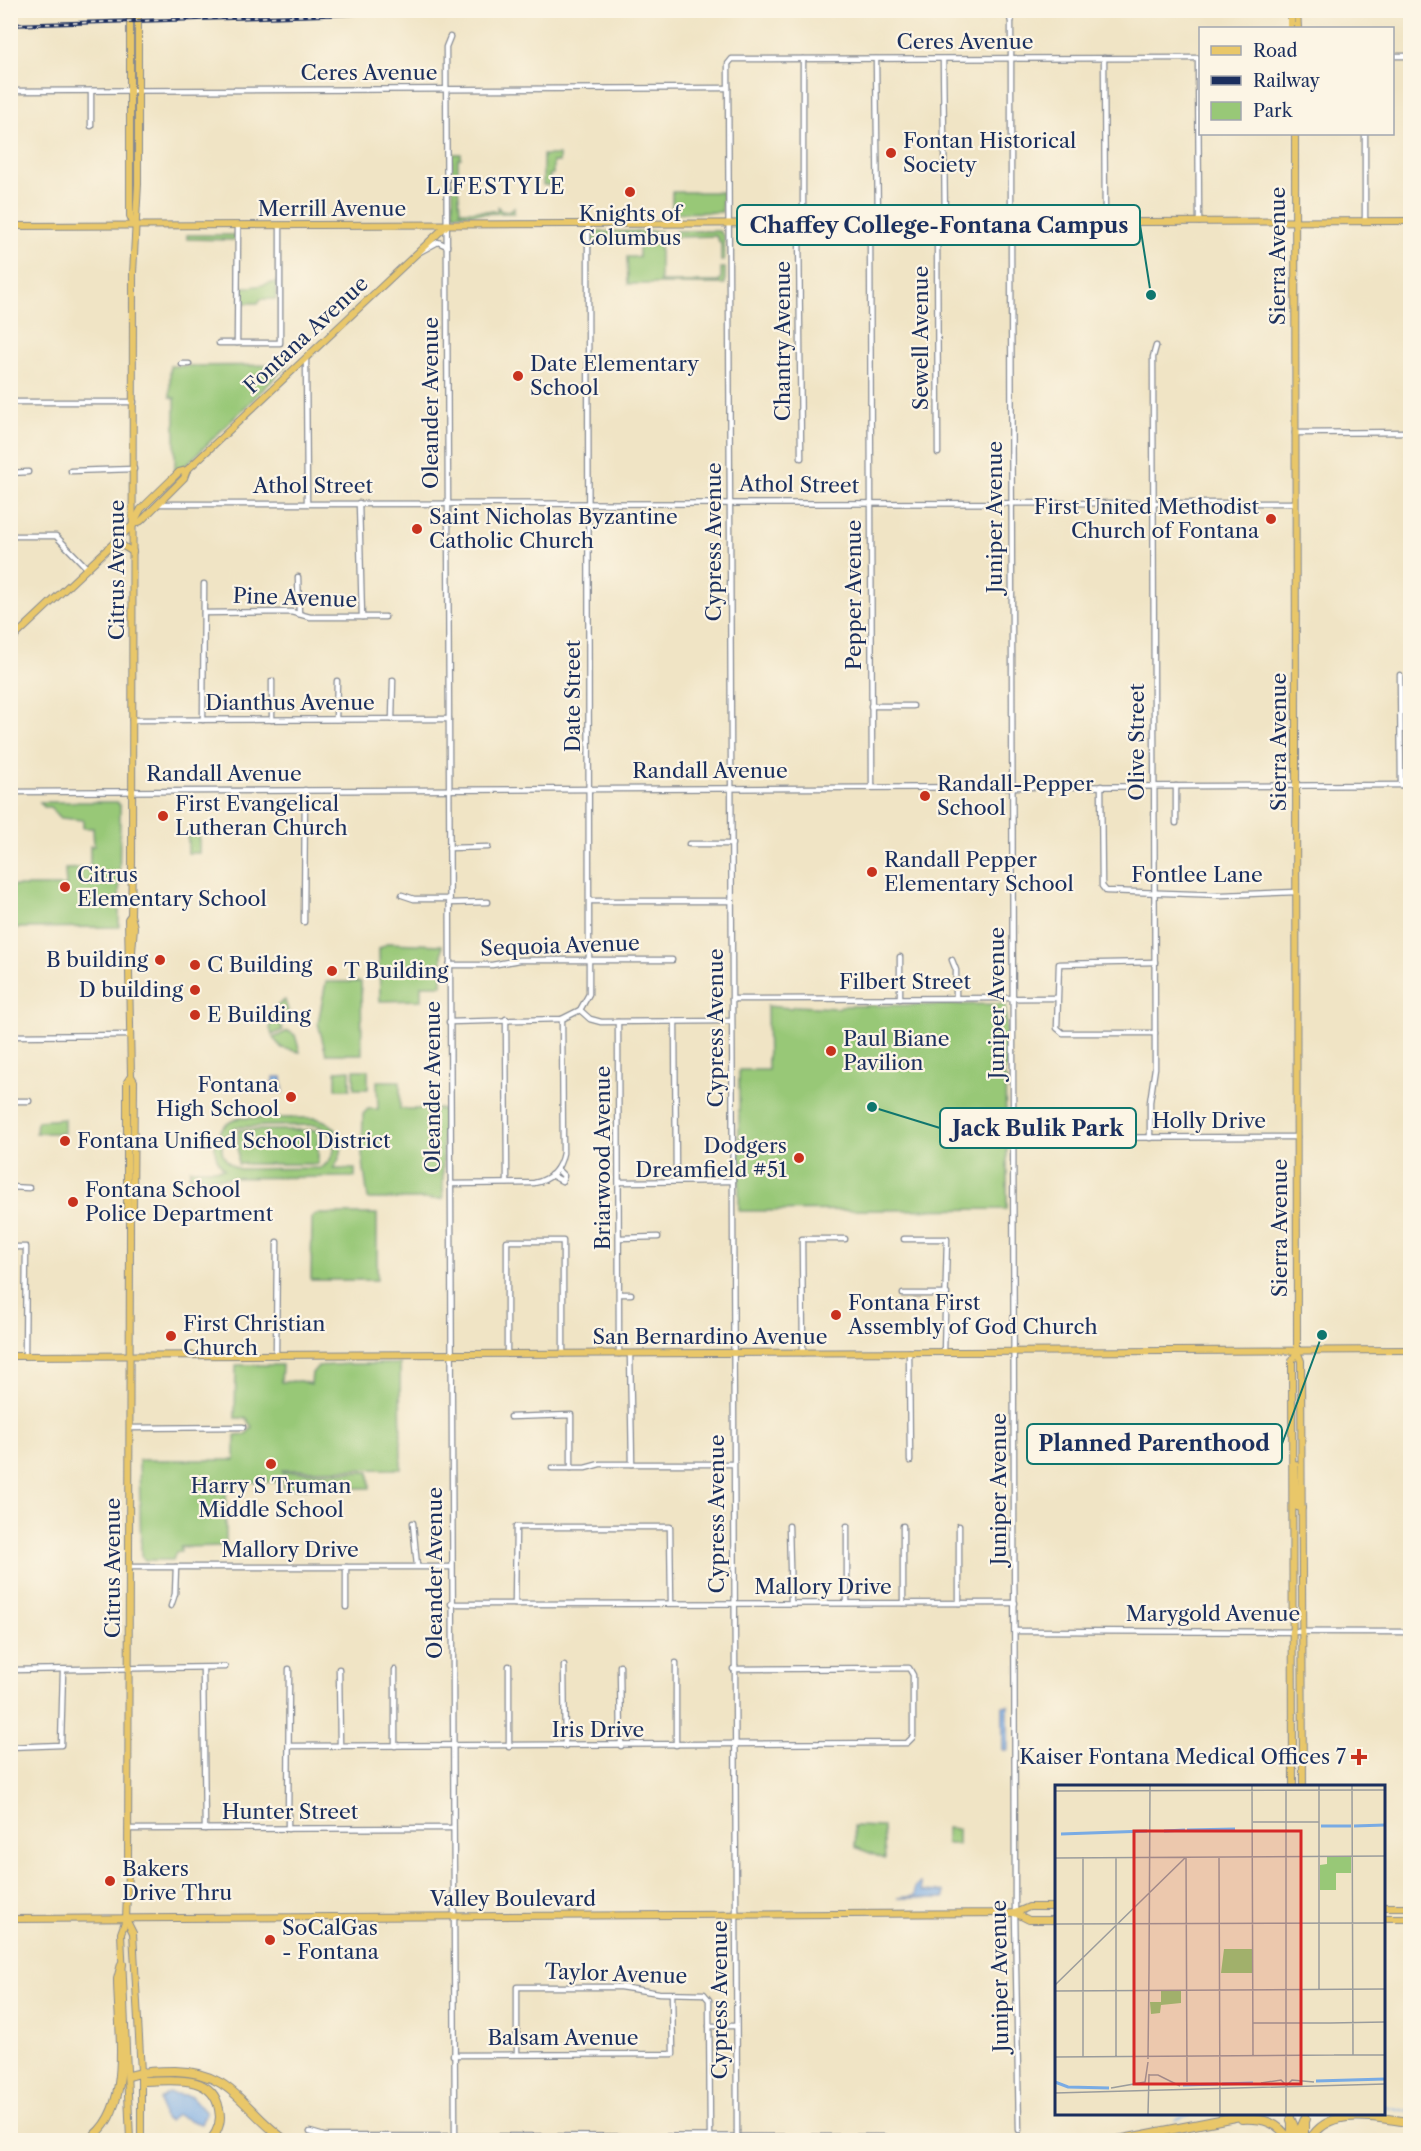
<svg xmlns="http://www.w3.org/2000/svg" width="1421" height="2151" font-family="'Libre Caslon Text',serif">
<style>
.green{fill:#98c877;stroke:#5a7c6a;stroke-width:1.5;fill-rule:evenodd}
.water{fill:#79abe4;stroke:#4a6da1;stroke-width:1.5}
.lines{fill:none;stroke-linecap:round;stroke-linejoin:round}
.stream{stroke:#79abe4;stroke-width:1.5}
.minor-casing{stroke:#868a92;stroke-width:7}
.major-casing{stroke:#868a92;stroke-width:8}
.highway-casing{stroke:#868a92;stroke-width:10}
.minor{stroke:#fff;stroke-width:4.5}
.major{stroke:#e9c769;stroke-width:6}
.highway{stroke:#e9c769;stroke-width:8}
.rail-casing{stroke:#1b2f5e;stroke-width:4}
.rail{stroke:#fcf5e5;stroke-width:1.5;stroke-dasharray:4.5;stroke-linecap:butt}
.minor-bridge-casing{stroke:#868a92;stroke-width:7;stroke-linecap:butt}
.minor-bridge{stroke:#fff;stroke-width:4.5}
.poi-dot{fill:#c8321e;stroke:#fcf5e5;stroke-width:2}
.labels{text-anchor:middle;stroke-width:4.5;stroke-linejoin:round;paint-order:stroke}
.street-label{font-size:21px;fill:#1b2f5e;stroke:#fcf5e5}
.poi-label{font-size:21px;fill:#1b2f5e;stroke:#fcf5e5;text-anchor:start}
.neighbourhood-label{font-size:22px;letter-spacing:1.5px;fill:#1b2f5e;stroke:#fcf5e5}
.inset-river{fill:none;stroke:#79abe4;stroke-width:3}
.inset-road{fill:none;stroke:#9b9c9c;stroke-width:1.5}
.view{fill:#d62828;fill-opacity:0.15;stroke:#d62828;stroke-width:3}
.inset-edge{fill:none;stroke:#1b2f5e;stroke-width:3}
.leader{fill:none;stroke:#0f766e;stroke-width:2}
.callout-dot{fill:#0f766e;stroke:#fcf5e5;stroke-width:2}
.callout{fill:#fcf5e5;stroke:#0f766e;stroke-width:2}
.callout-label{font-size:22px;text-anchor:middle;font-weight:bold;fill:#1b2f5e}
</style>
<rect width="100%" height="100%" fill="#fcf5e5"/>
<filter id="ink" filterUnits="userSpaceOnUse"><feTurbulence type="fractalNoise" baseFrequency=".0167" numOctaves="2"/><feDisplacementMap in="SourceGraphic" scale="12" xChannelSelector="R" yChannelSelector="G"/><feConvolveMatrix kernelMatrix="1 2 1 2 8 2 1 2 1" color-interpolation-filters="sRGB"/></filter>
<filter id="wash" filterUnits="userSpaceOnUse"><feTurbulence type="fractalNoise" baseFrequency=".008" numOctaves="4" result="noise"/><feDisplacementMap in="SourceGraphic" scale="24" xChannelSelector="R" yChannelSelector="G"/><feGaussianBlur stdDeviation="1.35" result="paint"/><feColorMatrix in="noise" values="0 0 0 0 0 0 0 0 0 0 0 0 0 0 0 0 0 1.4 0 .05"/><feComposite in="paint" operator="in"/></filter>
<g filter="url(#wash)">
<rect width="100%" height="100%" fill="#f0e4c5"/>
<g class="green">
<path d="M451,154H461V158L458,159V174L461,176H453Z"/>
<path d="M543,155H559V162H553V174L549,175L550,180H556V185H543Z"/>
<path d="M453,182H461L458,185L460,211H497L498,207L501,211H510L514,207V213L455,214L453,212Z"/>
<path d="M672,192H722V212L672,213Z"/>
<path d="M660,231V282H718L721,278V268H725V284H628L627,257H639V235H633V238H597L596,243H592V235H595V232Z"/>
<path d="M675,231H719L724,236V261H721V244L716,236L677,237L676,240Z"/>
<path d="M187,235H235V240L187,239Z"/>
<path d="M277,282L276,299H261L258,303H241L242,287C254,288 264,284 277,282Z"/>
<path d="M288,365L181,470L175,472V398L170,397V366Z"/>
<path d="M40,802H117L120,806L119,927L11,928V886H66L65,869L90,868V846H94L93,828H83V820L61,818L50,807H44Z"/>
<rect x="188" y="834" width="11" height="19"/>
<path d="M388,943L442,945V985H421V1000L380,1001L379,949Z"/>
<path d="M326,982H361L362,1054H326L318,1023Z"/>
<path d="M285,1000L289,1014L281,1027L283,1030L272,1035C266,1020 272,1008 285,1000Z"/>
<path d="M1006,1004L1007,1065L1003,1076L1007,1080C1003,1097 1007,1114 1007,1132L1004,1135L1007,1146V1209L739,1211V1070H768L767,1006L790,1008L795,1006L838,1008L841,1006Z"/>
<path d="M288,1031L295,1035L300,1052L282,1048L273,1038Z"/>
<path d="M350,1070V1089H336V1071Z"/>
<rect x="354" y="1070" width="14" height="19"/>
<path d="M377,1081H400V1109H443V1199H368L362,1155L363,1114L368,1109H378Z"/>
<path d="M240,1118H316C342,1125 349,1148 333,1169H355V1177L190,1178V1169H224C207,1150 215,1125 240,1118ZM316,1125C339,1132 340,1156 321,1168L239,1169C225,1163 218,1152 224,1137L236,1127Z"/>
<path d="M64,1119V1133H36L37,1121Z"/>
<rect x="238" y="1130" width="80" height="34"/>
<path d="M316,1214H377V1280H311L312,1217Z"/>
<path d="M349,1364H400L401,1469L282,1470L283,1472H369L370,1488H283V1475L279,1482H233L226,1489V1546L180,1547L181,1551L176,1552L173,1560H145L141,1555L139,1460H235V1436L246,1435L252,1427L247,1418H235L236,1365H282L281,1382L300,1381L311,1384L312,1373L318,1366Z"/>
<path d="M854,1826L883,1827L885,1859L855,1847Z"/>
<path d="M946,1828L958,1829V1844H946Z"/>
</g>
<g class="water">
<path d="M274,1077H282L283,1092H266L267,1084L274,1083Z"/>
<path d="M1008,1705V1750H1003V1706Z"/>
<path d="M920,1883L922,1891L944,1892V1898H897L915,1896V1887Z"/>
<path d="M168,2093L191,2096L206,2113L201,2124L176,2115L169,2121L164,2119L160,2100Z"/>
</g>
<g class="lines">
<g class="stream">
<path d="M1384,2106L1410,2112"/>
<path d="M1175,2120L1190,2114"/>
</g>
</g>
</g>
<g filter="url(#ink)">
<g class="lines">
<defs>
<g id="minor">
<path d="M1007,10L1011,21"/>
<path d="M1013,10L1011,21V223L1015,1913L1019,2130"/>
<path d="M450,37L446,47L455,2138"/>
<path d="M1392,56H1410"/>
<path d="M1104,58L1105,222"/>
<path d="M1198,58L1199,222"/>
<path d="M803,59V224"/>
<path d="M876,59L878,223"/>
<path d="M943,59L945,223"/>
<path d="M10,91L728,88"/>
<path d="M91,91V126"/>
<path d="M1365,134V221"/>
<path d="M870,223L872,787"/>
<path d="M937,223L938,453"/>
<path d="M799,224L801,458"/>
<path d="M416,254L438,242L447,246"/>
<path d="M219,343H280V226"/>
<path d="M237,343L238,226"/>
<path d="M306,358L307,503"/>
<path d="M182,364H189"/>
<path d="M10,402H134"/>
<path d="M1295,433L1410,432"/>
<path d="M71,471L134,469"/>
<path d="M10,473L28,472"/>
<path d="M359,503L362,617"/>
<path d="M158,504L1295,503"/>
<path d="M10,536H56L86,567"/>
<path d="M298,577L299,614"/>
<path d="M204,613L291,612L310,617H385"/>
<path d="M1400,675L1401,785"/>
<path d="M871,706H913"/>
<path d="M336,719L337,681"/>
<path d="M392,719L393,680"/>
<path d="M132,720L449,719"/>
<path d="M203,720L204,584"/>
<path d="M272,720V681"/>
<path d="M1101,786L1102,886L1106,891L1222,895L1296,892"/>
<path d="M1176,786V823"/>
<path d="M10,792L1410,785"/>
<path d="M689,844H732"/>
<path d="M449,848L488,847"/>
<path d="M402,895L414,899H449"/>
<path d="M590,901H732"/>
<path d="M449,903L488,902"/>
<path d="M304,922L305,790"/>
<path d="M952,960L956,970V998"/>
<path d="M1155,962L1059,964L1057,1028L1063,1033H1155"/>
<path d="M449,965H492L519,960H672"/>
<path d="M732,999L1057,998"/>
<path d="M900,999V957"/>
<path d="M580,1010L590,1019L601,1022L731,1021"/>
<path d="M506,1019L507,1183"/>
<path d="M675,1021L676,1181"/>
<path d="M449,1022L562,1019L580,1010L589,994L588,224"/>
<path d="M618,1022L619,1354"/>
<path d="M10,1036L130,1035"/>
<path d="M10,1101H29"/>
<path d="M1014,1138L1297,1137"/>
<path d="M1150,1138V1102L1155,1068L1153,357L1156,346"/>
<path d="M551,1175L562,1181L564,1176L557,1169"/>
<path d="M620,1182L733,1181"/>
<path d="M450,1184L534,1183C551,1180 560,1169 563,1153L562,1019"/>
<path d="M10,1187L29,1188"/>
<path d="M619,1238L658,1237"/>
<path d="M904,1239H947L944,1352"/>
<path d="M10,1247H26L25,1356"/>
<path d="M620,1294H631"/>
<path d="M903,1294H947"/>
<path d="M909,1352L910,1461"/>
<path d="M803,1353L802,1239H845"/>
<path d="M507,1354V1241H563V1354"/>
<path d="M630,1354L632,1464"/>
<path d="M276,1355L277,1242"/>
<path d="M510,1417L571,1415V1468"/>
<path d="M130,1428L243,1427"/>
<path d="M552,1468H585L600,1464H733"/>
<path d="M413,1523L417,1566"/>
<path d="M789,1526L791,1603"/>
<path d="M847,1526V1603"/>
<path d="M959,1526V1603"/>
<path d="M129,1567H451"/>
<path d="M346,1567V1607"/>
<path d="M903,1603V1526"/>
<path d="M451,1604L1015,1603"/>
<path d="M515,1604L516,1527H670L671,1603"/>
<path d="M171,1606L175,1594L176,1567"/>
<path d="M1015,1631L1410,1632"/>
<path d="M676,1663V1745"/>
<path d="M509,1666V1747"/>
<path d="M564,1666L565,1746"/>
<path d="M620,1666L621,1746"/>
<path d="M339,1669L340,1746"/>
<path d="M10,1670L225,1667"/>
<path d="M203,1670L205,1829"/>
<path d="M395,1670V1746"/>
<path d="M289,1746L907,1743L913,1737V1675L909,1668L733,1669"/>
<path d="M10,1747L61,1745L63,1671"/>
<path d="M128,1829L452,1828"/>
<path d="M288,1829L289,1669"/>
<path d="M709,2026H736"/>
<path d="M517,2054V1987H620L659,1993L704,1994L709,2000L710,2137"/>
<path d="M453,2055L673,2054L672,1994"/>
<path d="M737,2130L728,64L732,59L1200,58"/>
<path d="M310,2132L324,2136L885,2137"/>
</g>
<g id="major">
<path d="M130,10V216L134,225"/>
<path d="M1291,10V28"/>
<path d="M1297,10L1298,28"/>
<path d="M1295,134L1297,1351L1301,1361L1303,1786"/>
<path d="M10,226L1410,221"/>
<path d="M135,520L141,509L179,472L187,470"/>
<path d="M108,548L123,546L133,552"/>
<path d="M10,641L134,524L141,521L184,478L187,470L447,225"/>
<path d="M131,915L134,927L131,964"/>
<path d="M130,1217L133,1213L134,1081L131,1076L128,919L131,915L132,862L133,273L138,184V10"/>
<path d="M10,1356L1410,1350"/>
<path d="M1295,1464L1297,1507L1302,1508"/>
<path d="M1293,1786L1292,1361L1297,1351"/>
<path d="M1384,1907H1410"/>
<path d="M1015,1913L1029,1920H1056"/>
<path d="M1384,1918H1410"/>
<path d="M10,1919L1015,1913L1029,1907H1056"/>
<path d="M126,1919L133,1933L141,2072V2140"/>
<path d="M1291,2114V2140"/>
<path d="M1305,2114V2140"/>
<path d="M130,2140L121,1933L126,1919L128,1871L130,1237V1217L127,1213V1082L131,1076"/>
</g>
<g id="highway">
<path d="M129,2076C144,2071 158,2071 175,2071C233,2072 243,2110 285,2140"/>
<path d="M142,2081C169,2081 212,2072 219,2109C222,2121 218,2131 211,2140"/>
<path d="M1242,2119C1262,2118 1279,2122 1289,2140"/>
<path d="M1291,2120L1299,2138"/>
<path d="M88,2140C135,2110 118,2028 118,1979L122,1964"/>
<path d="M1118,2140L1250,2114"/>
<path d="M1296,2140L1305,2119"/>
<path d="M1310,2140C1330,2105 1376,2118 1410,2122"/>
</g>
</defs>
<use href="#minor" class="minor-casing"/>
<use href="#major" class="major-casing"/>
<use href="#highway" class="highway-casing"/>
<use href="#minor" class="minor"/>
<use href="#major" class="major"/>
<use href="#highway" class="highway"/>
<defs>
<path id="rail" d="M10,25L480,10"/>
</defs>
<use href="#rail" class="rail-casing"/>
<use href="#rail" class="rail"/>
<defs>
<path id="minor-bridge" d="M737,2130V2140"/>
</defs>
<use href="#minor-bridge" class="minor-bridge-casing"/>
<use href="#minor-bridge" class="minor-bridge"/>
</g>
</g>
<g class="poi-dot">
<circle cx="891" cy="153" r="6"/>
<circle cx="630" cy="192" r="6"/>
<circle cx="518" cy="376" r="6"/>
<circle cx="1271" cy="519" r="6"/>
<circle cx="417" cy="529" r="6"/>
<circle cx="925" cy="796" r="6"/>
<circle cx="163" cy="816" r="6"/>
<circle cx="872" cy="872" r="6"/>
<circle cx="65" cy="887" r="6"/>
<circle cx="160" cy="960" r="6"/>
<circle cx="195" cy="965" r="6"/>
<circle cx="332" cy="971" r="6"/>
<circle cx="195" cy="990" r="6"/>
<circle cx="195" cy="1015" r="6"/>
<circle cx="831" cy="1051" r="6"/>
<circle cx="291" cy="1097" r="6"/>
<circle cx="65" cy="1141" r="6"/>
<circle cx="799" cy="1158" r="6"/>
<circle cx="73" cy="1202" r="6"/>
<circle cx="836" cy="1315" r="6"/>
<circle cx="171" cy="1336" r="6"/>
<circle cx="271" cy="1464" r="6"/>
<path d="M1356 1748h6v6h6v6h-6v6h-6v-6h-6v-6h6z"/>
<circle cx="110" cy="1881" r="6"/>
<circle cx="270" cy="1940" r="6"/>
</g>
<g class="labels">
<g class="street-label">
<text x="965" y="49">Ceres Avenue</text>
<text x="369" y="80">Ceres Avenue</text>
<text x="332" y="216">Merrill Avenue</text>
<text transform="translate(1278 256) rotate(-90)" y="7">Sierra Avenue</text>
<text transform="translate(306 335) rotate(-43)" y="7">Fontana Avenue</text>
<text transform="translate(921 338) rotate(-90)" y="7">Sewell Avenue</text>
<text transform="translate(783 341) rotate(-90)" y="7">Chantry Avenue</text>
<text transform="translate(431 403) rotate(-90)" y="7">Oleander Avenue</text>
<text transform="translate(799 485) rotate(1)" y="7">Athol Street</text>
<text x="313" y="493">Athol Street</text>
<text transform="translate(995 517) rotate(-90)" y="7">Juniper Avenue</text>
<text transform="translate(714 542) rotate(-90)" y="7">Cypress Avenue</text>
<text transform="translate(117 570) rotate(-90)" y="7">Citrus Avenue</text>
<text transform="translate(854 595) rotate(-90)" y="7">Pepper Avenue</text>
<text transform="translate(295 598) rotate(2)" y="7">Pine Avenue</text>
<text transform="translate(573 696) rotate(-90)" y="7">Date Street</text>
<text x="290" y="710">Dianthus Avenue</text>
<text transform="translate(1137 742) rotate(-90)" y="7">Olive Street</text>
<text transform="translate(1279 742) rotate(-90)" y="7">Sierra Avenue</text>
<text x="710" y="778">Randall Avenue</text>
<text x="224" y="781">Randall Avenue</text>
<text x="1197" y="882">Fontlee Lane</text>
<text transform="translate(560 946) rotate(-2)" y="7">Sequoia Avenue</text>
<text x="905" y="989">Filbert Street</text>
<text transform="translate(997 1003) rotate(-90)" y="7">Juniper Avenue</text>
<text transform="translate(716 1028) rotate(-90)" y="7">Cypress Avenue</text>
<text transform="translate(433 1087) rotate(-90)" y="7">Oleander Avenue</text>
<text x="1209" y="1128">Holly Drive</text>
<text transform="translate(603 1158) rotate(-90)" y="7">Briarwood Avenue</text>
<text transform="translate(1280 1228) rotate(-90)" y="7">Sierra Avenue</text>
<text x="710" y="1344">San Bernardino Avenue</text>
<text transform="translate(999 1489) rotate(-90)" y="7">Juniper Avenue</text>
<text transform="translate(717 1514) rotate(-90)" y="7">Cypress Avenue</text>
<text x="290" y="1557">Mallory Drive</text>
<text transform="translate(113 1568) rotate(-90)" y="7">Citrus Avenue</text>
<text transform="translate(435 1573) rotate(-90)" y="7">Oleander Avenue</text>
<text x="823" y="1594">Mallory Drive</text>
<text x="1213" y="1621">Marygold Avenue</text>
<text x="598" y="1737">Iris Drive</text>
<text x="290" y="1819">Hunter Street</text>
<text x="513" y="1906">Valley Boulevard</text>
<text transform="translate(616 1974) rotate(2)" y="7">Taylor Avenue</text>
<text transform="translate(1000 1976) rotate(-91)" y="7">Juniper Avenue</text>
<text transform="translate(720 2000) rotate(-90)" y="7">Cypress Avenue</text>
<text x="563" y="2045">Balsam Avenue</text>
</g>
<g class="poi-label">
<text x="903" y="148">Fontan Historical<tspan x="903" dy="24">Society</tspan></text>
<text x="630" y="221" text-anchor="middle">Knights of<tspan x="630" dy="24">Columbus</tspan></text>
<text x="530" y="371">Date Elementary<tspan x="530" dy="24">School</tspan></text>
<text x="1259" y="514" text-anchor="end">First United Methodist<tspan x="1259" dy="24">Church of Fontana</tspan></text>
<text x="429" y="524">Saint Nicholas Byzantine<tspan x="429" dy="24">Catholic Church</tspan></text>
<text x="937" y="791">Randall-Pepper<tspan x="937" dy="24">School</tspan></text>
<text x="175" y="811">First Evangelical<tspan x="175" dy="24">Lutheran Church</tspan></text>
<text x="884" y="867">Randall Pepper<tspan x="884" dy="24">Elementary School</tspan></text>
<text x="77" y="882">Citrus<tspan x="77" dy="24">Elementary School</tspan></text>
<text x="148" y="967" text-anchor="end">B building</text>
<text x="207" y="972">C Building</text>
<text x="344" y="978">T Building</text>
<text x="183" y="997" text-anchor="end">D building</text>
<text x="207" y="1022">E Building</text>
<text x="843" y="1046">Paul Biane<tspan x="843" dy="24">Pavilion</tspan></text>
<text x="279" y="1092" text-anchor="end">Fontana<tspan x="279" dy="24">High School</tspan></text>
<text x="77" y="1148">Fontana Unified School District</text>
<text x="787" y="1153" text-anchor="end">Dodgers<tspan x="787" dy="24">Dreamfield #51</tspan></text>
<text x="85" y="1197">Fontana School<tspan x="85" dy="24">Police Department</tspan></text>
<text x="848" y="1310">Fontana First<tspan x="848" dy="24">Assembly of God Church</tspan></text>
<text x="183" y="1331">First Christian<tspan x="183" dy="24">Church</tspan></text>
<text x="271" y="1493" text-anchor="middle">Harry S Truman<tspan x="271" dy="24">Middle School</tspan></text>
<text x="1346" y="1764" text-anchor="end">Kaiser Fontana Medical Offices 7</text>
<text x="122" y="1876">Bakers<tspan x="122" dy="24">Drive Thru</tspan></text>
<text x="282" y="1935">SoCalGas<tspan x="282" dy="24">- Fontana</tspan></text>
</g>
<g class="neighbourhood-label">
<text x="496" y="194">LIFESTYLE</text>
</g>
</g>
<g transform="translate(1055 1785)">
<rect width="330" height="330" fill="#f0e4c5"/>
<path d="M272,72H296V88H281V105H265V80L272,79ZM169,164H197V188H166ZM106,206H126V218L106,220L105,228L96,229L95,217H106Z" fill="#98c877"/>
<path class="inset-river" d="M266,41H296M299,41L330,40M132,45L180,44M109,46L130,45M6,49L92,46M261,296L330,294M0,297L13,302L54,303M167,299L198,298M128,300L163,299"/>
<path class="inset-road" d="M197,1L198,271M264,1V204M297,1L298,270M0,6L330,5M198,37H264M131,72L132,297M164,72L165,329M0,73L330,71M0,139L330,138M94,189L95,1M0,200L131,72M0,206L330,204M198,238H275M275,238L330,237M279,270H330M61,271V72M0,272L280,270M28,272V72M93,274L94,187M94,290H103L125,301M206,298L226,295L232,301M232,300L237,295L259,297M56,303L90,297L93,277M0,308L330,299M93,329L94,289M231,329V5"/>
<path class="view" d="M79,46H246V299H79Z"/>
<rect width="330" height="330" class="inset-edge"/>
</g>
<path class="leader" d="M1151 295L1140 225M872 1107L940 1128M1322 1335L1282 1444"/>
<g class="callout-dot">
<circle cx="1151" cy="295" r="6"/>
<circle cx="872" cy="1107" r="6"/>
<circle cx="1322" cy="1335" r="6"/>
</g>
<g class="callout">
<rect x="737" y="205" width="403" height="40" rx="6"/>
<rect x="940" y="1108" width="196" height="40" rx="6"/>
<rect x="1027" y="1424" width="255" height="40" rx="6"/>
</g>
<g class="callout-label">
<text x="939" y="233">Chaffey College-Fontana Campus</text>
<text x="1038" y="1136">Jack Bulik Park</text>
<text x="1154" y="1451">Planned Parenthood</text>
</g>
<rect width="1421" height="2151" fill="none" stroke="#fcf5e5" stroke-width="36"/>
<rect x="1199" y="27" width="195" height="108" fill="#fcf5e5" stroke="#a2a6af" stroke-width="1.5"/>
<rect x="1211" y="46" width="30" height="9" fill="#e9c769" stroke="#a2a6af" stroke-width="1.5"/>
<text x="1253" y="57" font-size="18" fill="#1b2f5e">Road</text>
<rect x="1211" y="76" width="30" height="9" fill="#1b2f5e" stroke="#a2a6af" stroke-width="1.5"/>
<text x="1253" y="87" font-size="18" fill="#1b2f5e">Railway</text>
<rect x="1211" y="102" width="30" height="18" fill="#98c877" stroke="#a2a6af" stroke-width="1.5"/>
<text x="1253" y="117" font-size="18" fill="#1b2f5e">Park</text>
</svg>
